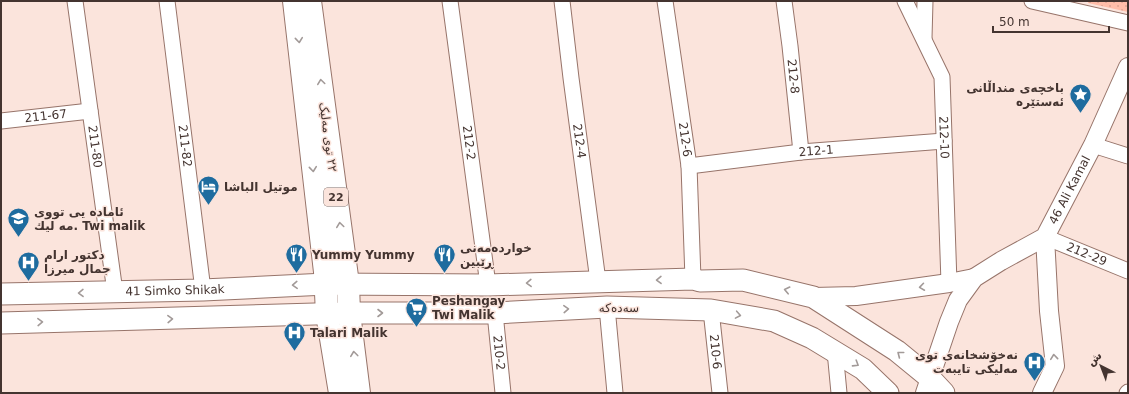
<svg xmlns="http://www.w3.org/2000/svg" width="1129" height="394" font-family="'DejaVu Sans','Noto Naskh Arabic',sans-serif">
<style>
.park{fill:url(#park-dots)}
.lines{fill:none;stroke-linecap:round;stroke-linejoin:round}
.minor-casing{stroke:#97746a;stroke-width:17}
.tertiary-casing{stroke:#97746a;stroke-width:20}
.secondary-casing{stroke:#97746a;stroke-width:23}
.primary-casing{stroke:#97746a;stroke-width:24}
.minor{stroke:#fff;stroke-width:15}
.tertiary{stroke:#fff;stroke-width:18}
.secondary{stroke:#fff;stroke-width:21}
.primary{stroke:#fff;stroke-width:22}
.oneway{stroke:#a29a98}
.labels{text-anchor:middle;stroke-width:3;stroke-linejoin:round;paint-order:stroke}
.shield{fill:#fbe4dc;stroke:#7b6964;stroke-width:1}
.shield-label{font-size:11px;font-weight:bold;fill:#443430}
.street-label{font-size:12px;fill:#443430;stroke:#fbe4dc}
.poi-label{font-size:12px;font-weight:bold;fill:#443430;stroke:#fbe4dc;text-anchor:start}
</style>
<defs>
<pattern id="park-dots" width="8" height="8" patternUnits="userSpaceOnUse"><rect width="8" height="8" fill="#ffbda9"/><path d="M2 2h.1M6 6h.1" fill="none" stroke="#dca392" stroke-width="1.8" stroke-linecap="round"/></pattern>
</defs>
<rect width="100%" height="100%" fill="#fbe4dc"/>
<path class="park" d="M1088,1H1128V12L1088,3Z"/>
<g class="lines">
<defs>
<g id="minor">
<path id="s1" d="M75,1L115,292"/>
<path id="s2" d="M167,1L203,290"/>
<path id="s3" d="M450,1L488,285"/>
<path id="s4" d="M562,1L571,78L598,281"/>
<path id="s5" d="M665,1L689,166L693,279"/>
<path id="s6" d="M784,1L790,46L801,152"/>
<path id="s7" d="M905,1L942,77L949,283"/>
<path d="M1032,1L1128,23"/>
<path d="M924,38L925,1"/>
<path id="s8" d="M1,121L90,111"/>
<path d="M1093,145L1128,156"/>
<path id="s9" d="M689,166L801,152L944,141"/>
<path id="s10" d="M1045,237L1128,271"/>
<path d="M607,307L615,393"/>
<path id="s11" d="M711,310L720,393"/>
<path id="s12" d="M495,313L503,393"/>
<path d="M835,351L839,393"/>
<path d="M1127,393L1128,392"/>
</g>
<g id="tertiary">
<path d="M813,297L856,296L949,283L974,278"/>
<path id="s13" d="M925,393L949,322L958,300L974,278L1001,261L1045,237L1093,145L1128,67"/>
<path d="M1042,393L1055,366L1049,311L1045,237"/>
</g>
<g id="secondary">
<path id="s14" d="M1,294L203,290L326,284L488,285L693,279L700,281L743,280L813,297L897,351L930,378L944,393"/>
<path d="M1,323L349,313H495L607,307L711,310L774,321L812,338L863,369L888,393"/>
</g>
<g id="primary">
<path d="M294,1L325,272L327,314L340,393"/>
<path d="M310,1L348,284L349,313L359,393"/>
</g>
</defs>
<use href="#minor" class="minor-casing"/>
<use href="#tertiary" class="tertiary-casing"/>
<use href="#secondary" class="secondary-casing"/>
<use href="#primary" class="primary-casing"/>
<use href="#minor" class="minor"/>
<use href="#tertiary" class="tertiary"/>
<use href="#secondary" class="secondary"/>
<use href="#primary" class="primary"/>
</g>
<defs><path id="oneway-chevron" d="M-2-3.5L2.5 0L-2 3.5" fill="none" stroke-width="1.6" stroke-linecap="round" stroke-linejoin="round"/></defs>
<g class="oneway">
<use href="#oneway-chevron" transform="translate(299 40) rotate(84)"/>
<use href="#oneway-chevron" transform="translate(321 82) rotate(-98)"/>
<use href="#oneway-chevron" transform="translate(313 169) rotate(84)"/>
<use href="#oneway-chevron" transform="translate(340 225) rotate(-98)"/>
<use href="#oneway-chevron" transform="translate(659 280) rotate(179)"/>
<use href="#oneway-chevron" transform="translate(529 283) rotate(178)"/>
<use href="#oneway-chevron" transform="translate(295 285) rotate(177)"/>
<use href="#oneway-chevron" transform="translate(922 287) rotate(172)"/>
<use href="#oneway-chevron" transform="translate(787 290) rotate(-167)"/>
<use href="#oneway-chevron" transform="translate(81 293) rotate(179)"/>
<use href="#oneway-chevron" transform="translate(566 309) rotate(-3)"/>
<use href="#oneway-chevron" transform="translate(380 313)"/>
<use href="#oneway-chevron" transform="translate(738 315) rotate(10)"/>
<use href="#oneway-chevron" transform="translate(170 319) rotate(-2)"/>
<use href="#oneway-chevron" transform="translate(40 322) rotate(-2)"/>
<use href="#oneway-chevron" transform="translate(354 354) rotate(-97)"/>
<use href="#oneway-chevron" transform="translate(900 354) rotate(-142)"/>
<use href="#oneway-chevron" transform="translate(1054 357) rotate(-96)"/>
<use href="#oneway-chevron" transform="translate(856 364) rotate(32)"/>
</g>
<defs>
<symbol id="sight-pin" viewBox="-11 -11 22 30"><path d="M0 17L-7.5 6A9.5 9.5 0 1 1 7.5 6Z" fill="#1e6c9f" stroke="#fbe4dc"/><path d="M0-6L1.8-2.2L6-1.7L2.9 1.2L3.7 5.4L0 3.3L-3.7 5.4L-2.9 1.2L-6-1.7L-1.8-2.2Z" fill="#fff"/></symbol>
<symbol id="hotel-pin" viewBox="-11 -11 22 30"><path d="M0 17L-7.5 6A9.5 9.5 0 1 1 7.5 6Z" fill="#1e6c9f" stroke="#fbe4dc"/><path d="M-6-4.5h1.5V1H6V5H4.5V3h-9V5H-6ZM-4 0a1.8 1.8 0 1 1 3.6 0ZM.5 0V-2.5h3Q6-2.5 6 0Z" fill="#fff"/></symbol>
<symbol id="school-pin" viewBox="-11 -11 22 30"><path d="M0 17L-7.5 6A9.5 9.5 0 1 1 7.5 6Z" fill="#1e6c9f" stroke="#fbe4dc"/><path d="M0-5L7-2L0 1L-7-2ZM-4 1L0 2.5L4 1V4Q0 6-4 4Z" fill="#fff"/></symbol>
<symbol id="restaurant-pin" viewBox="-11 -11 22 30"><path d="M0 17L-7.5 6A9.5 9.5 0 1 1 7.5 6Z" fill="#1e6c9f" stroke="#fbe4dc"/><path d="M-5-6h1v4h1v-4h1v4h1v-4h1v5L-1.5 .5V6h-2V.5L-5-1ZM5-6V6H3V1.5H1.5Q1.5-4 5-6Z" fill="#fff"/></symbol>
<symbol id="hospital-pin" viewBox="-11 -11 22 30"><path d="M0 17L-7.5 6A9.5 9.5 0 1 1 7.5 6Z" fill="#1e6c9f" stroke="#fbe4dc"/><path d="M-5-5h3v3.5h4V-5h3V5h-3V1.5h-4V5h-3Z" fill="#fff"/></symbol>
<symbol id="supermarket-pin" viewBox="-11 -11 22 30"><path d="M0 17L-7.5 6A9.5 9.5 0 1 1 7.5 6Z" fill="#1e6c9f" stroke="#fbe4dc"/><path d="M-6-5.5h2.5l.6 2H6L4.5 2H-2.5L-4.4-4H-6ZM-1.5 3.2a1.3 1.3 0 1 0 .1 0ZM3 3.2a1.3 1.3 0 1 0 .1 0Z" fill="#fff"/></symbol>
</defs>
<g fill-rule="evenodd">
<use href="#sight-pin" x="1068" y="82" width="25" height="34"/>
<use href="#hotel-pin" x="196" y="174" width="25" height="34"/>
<use href="#school-pin" x="6" y="206" width="25" height="34"/>
<use href="#restaurant-pin" x="284" y="242" width="25" height="34"/>
<use href="#restaurant-pin" x="432" y="242" width="25" height="34"/>
<use href="#hospital-pin" x="16" y="250" width="25" height="34"/>
<use href="#supermarket-pin" x="404" y="296" width="25" height="34"/>
<use href="#hospital-pin" x="282" y="320" width="25" height="34"/>
<use href="#hospital-pin" x="1022" y="350" width="25" height="34"/>
</g>
<g class="labels">
<rect class="shield" x="324" y="188" width="24" height="18" rx="3"/>
<g class="shield-label">
<text x="336" y="201">22</text>
</g>
<g class="street-label">
<text dy="4" stroke="none"><textPath href="#s6" startOffset="76">212-8</textPath></text>
<text dy="4" stroke="none"><textPath href="#s8" startOffset="45">211-67</textPath></text>
<text transform="translate(328 137) rotate(82)" y="4">٢٢ توی مەلیک</text>
<text dy="4" stroke="none"><textPath href="#s7" startOffset="145">212-10</textPath></text>
<text dy="4" stroke="none"><textPath href="#s5" startOffset="140">212-6</textPath></text>
<text dy="4" stroke="none"><textPath href="#s4" startOffset="141">212-4</textPath></text>
<text dy="4" stroke="none"><textPath href="#s3" startOffset="143">212-2</textPath></text>
<text dy="4" stroke="none"><textPath href="#s2" startOffset="146">211-82</textPath></text>
<text dy="4" stroke="none"><textPath href="#s1" startOffset="147">211-80</textPath></text>
<text dy="4" stroke="none"><textPath href="#s9" startOffset="128">212-1</textPath></text>
<text dy="4" stroke="none"><textPath href="#s13" startOffset="261">46 Ali Kamal</textPath></text>
<text dy="4" stroke="none"><textPath href="#s10" startOffset="45">212-29</textPath></text>
<text dy="4" stroke="none"><textPath href="#s14" startOffset="174">41 Simko Shikak</textPath></text>
<text x="619" y="312">سەدەکە</text>
<text dy="4" stroke="none"><textPath href="#s11" startOffset="42">210-6</textPath></text>
<text dy="4" stroke="none"><textPath href="#s12" startOffset="40">210-2</textPath></text>
</g>
<g class="poi-label">
<text x="1064" y="92" text-anchor="end">باخچەی منداڵانی<tspan x="1064" dy="14">ئەستێرە</tspan></text>
<text x="224" y="191">موتيل الباشا</text>
<text x="34" y="216">ئاماده يى تووى<tspan x="34" dy="14">مه ليك. Twi malik</tspan></text>
<text x="460" y="252">خواردە‌مە‌نی<tspan x="460" dy="14">ڕێبین</tspan></text>
<text x="44" y="259">دكتور ارام<tspan x="44" dy="14">جمال ميرزا</tspan></text>
<text x="312" y="259">Yummy Yummy</text>
<text x="432" y="305">Peshangay<tspan x="432" dy="14">Twi Malik</tspan></text>
<text x="310" y="337">Talari Malik</text>
<text x="1018" y="359" text-anchor="end">نەخۆشخانەی توی<tspan x="1018" dy="14">مەلیكی تایبەت</tspan></text>
</g>
</g>
<rect width="1129" height="394" fill="none" stroke="#443430" stroke-width="4"/>
<g transform="translate(1101 366) rotate(318)" stroke="#fbe4dc" stroke-width="3" paint-order="stroke">
<path d="M0-3L7 15L0 10L-7 15Z" fill="#443430"/>
<text y="-6" font-size="11" font-weight="bold" text-anchor="middle" fill="#443430">ش</text>
</g>
<path d="M993 26v6h116v-6" fill="none" stroke="#443430" stroke-width="2"/>
<text x="999" y="26" font-size="12" fill="#443430" stroke="#fbe4dc" stroke-width="3" paint-order="stroke">50 m</text>
</svg>
